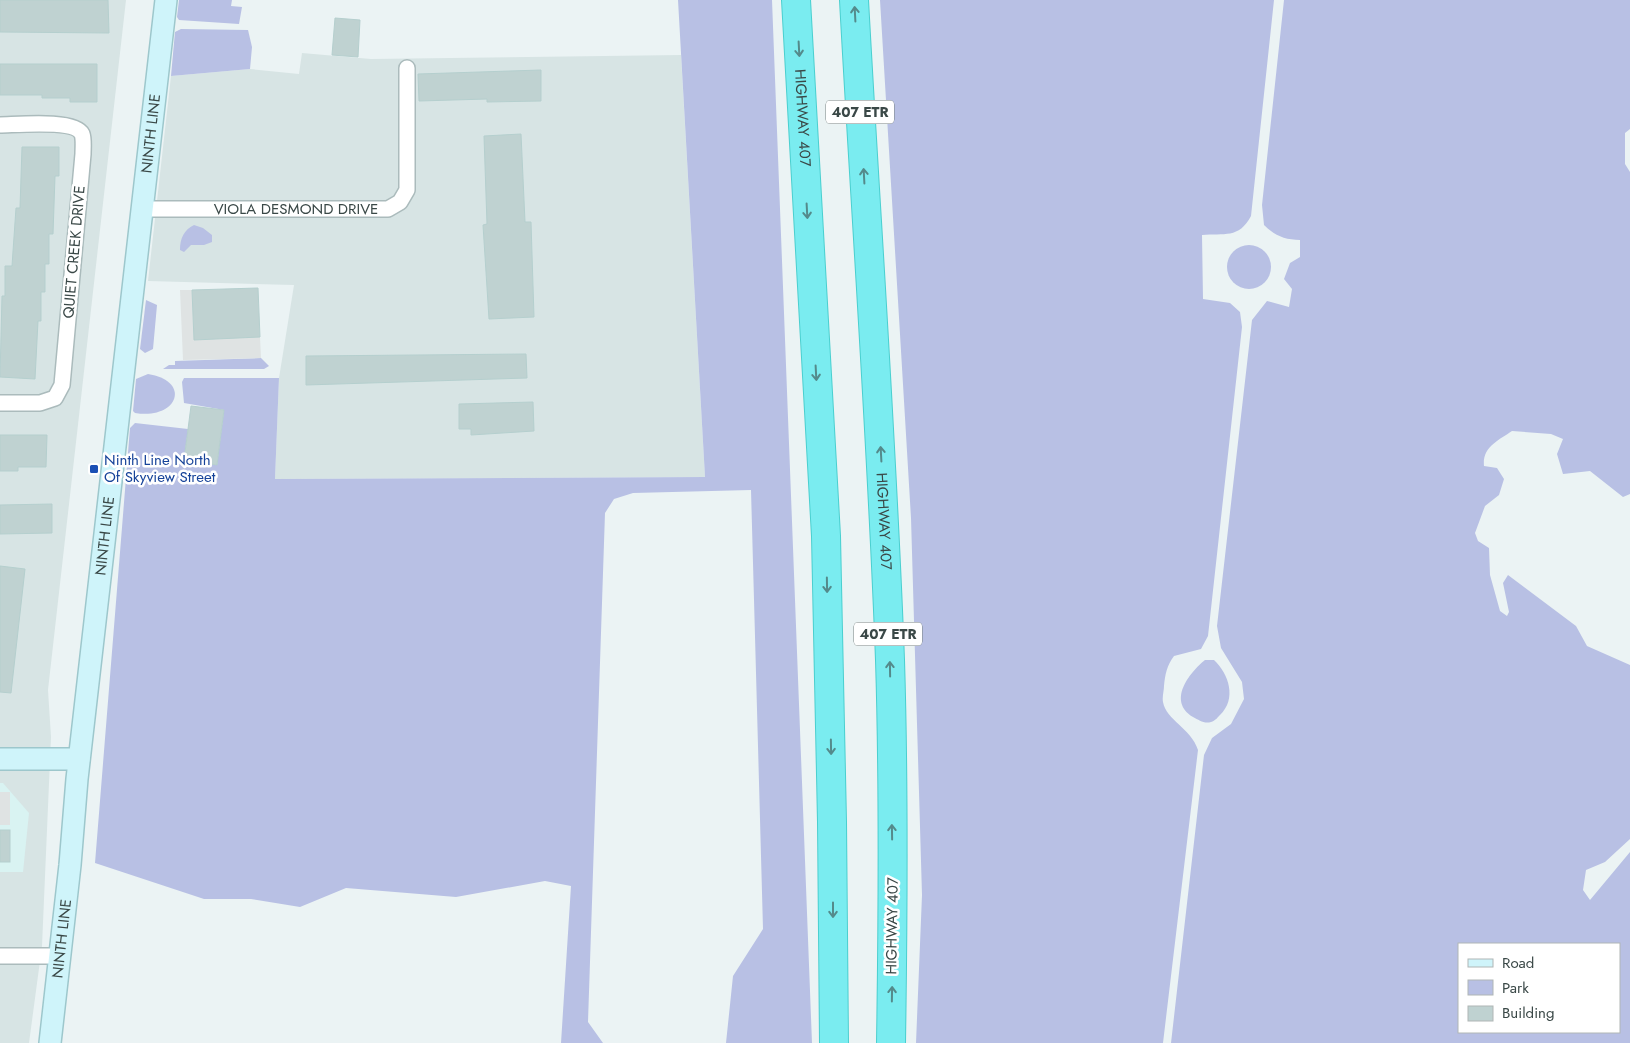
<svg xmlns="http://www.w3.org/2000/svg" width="1630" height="1043" font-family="Jost,sans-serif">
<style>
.residential{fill:#d7e4e4}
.commercial{fill:#d9f3f2}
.green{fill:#b8c0e4;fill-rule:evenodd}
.parking{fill:#dfe3e3}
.building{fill:#bfd2d1;stroke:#b5cfce}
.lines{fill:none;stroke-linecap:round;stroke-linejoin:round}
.street-casing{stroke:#abbbbc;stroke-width:18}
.secondary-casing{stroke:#9dc7cc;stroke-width:24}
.highway-casing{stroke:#4acfcf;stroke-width:30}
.street{stroke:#fff;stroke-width:15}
.secondary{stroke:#cff4fa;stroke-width:21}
.highway{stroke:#7aecf0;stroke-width:28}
.oneway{stroke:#548a8b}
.transit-dot{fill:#1a4fb4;stroke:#fff;stroke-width:2}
.labels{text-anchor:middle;stroke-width:5;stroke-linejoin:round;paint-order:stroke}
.shield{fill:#fff;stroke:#757f7e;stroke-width:1}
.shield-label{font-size:14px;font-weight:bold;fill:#3a4847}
.street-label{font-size:15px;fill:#3a4847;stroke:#fff}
.transit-label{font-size:15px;fill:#164399;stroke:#fff;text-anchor:start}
</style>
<rect width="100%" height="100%" fill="#ebf3f4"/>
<g class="residential">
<path d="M0,0H126L48,690L51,737L42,946L29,1043H0Z"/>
<path d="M302,53L371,59L681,55L705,477L275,479L279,378L294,285L148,281L171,76L250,69L299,74Z"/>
</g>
<path class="commercial" d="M0,783H3L29,813L23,872H0Z"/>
<g class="green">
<path d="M179,0H232L231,6L242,7L239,24L179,20L177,17Z"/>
<path d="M678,0H772L812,1043H726L733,976L763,929L751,490L633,493L614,499L605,513L588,1022L603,1043H561L571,886L545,881L456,897L346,888L300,907L251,899H204L95,863L130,428L135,423L188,429L184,460L217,465L224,410L184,403L182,382L184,378H279L275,479L705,477Z"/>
<path d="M880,0H1274L1251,216C1239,239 1224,233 1202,235L1203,299L1230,303L1240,312L1242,327L1208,636L1201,649L1174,656C1167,665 1165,675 1164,686C1164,691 1162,697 1163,702C1166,720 1191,728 1198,750L1163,1043H916L922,895L911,518Z"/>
<path d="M1284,0H1630V129L1625,133V164L1630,172V494L1623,497L1590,471L1563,474L1557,454L1563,439L1551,434L1512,431C1499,440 1482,447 1484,466L1497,468L1504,479L1499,495L1485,506L1475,533L1478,541L1489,548L1490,575L1500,611L1507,616L1509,612L1503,583L1508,575L1576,626L1587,646L1630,665V839L1605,862L1586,870L1583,890L1590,900L1630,852V1043H1171L1204,755L1212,738L1231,724L1244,699L1242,682L1221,648L1217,626L1252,320L1267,301L1289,307L1292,289L1284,279L1290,263L1300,257V240C1285,240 1275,236 1264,225L1262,205ZM1459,944H1619V1032H1459Z"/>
<path d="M181,29L248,30L252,47L250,69L171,76L175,32Z"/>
<path d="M194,225L203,228L212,235V242L204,245H191L184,252L180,250C180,238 184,230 194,225Z"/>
<circle cx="1249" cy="267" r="22"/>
<path d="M146,300L157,305L153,349L145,353L140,349Z"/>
<path d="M261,358L269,366L264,369H163L169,365H175V361Z"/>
<path d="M148,374C192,381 178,420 135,413L133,411L136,379Z"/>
<path d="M1205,660H1214C1229,674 1237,699 1220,715C1218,717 1215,721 1211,722C1204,724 1199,720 1193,717C1167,701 1189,673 1205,660Z"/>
</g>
<g class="parking">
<path d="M180,290H192L194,339L260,337L261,358L183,360Z"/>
<rect x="0" y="792" width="10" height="33"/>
</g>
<g class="building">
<path d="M0,0H108L109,33L0,32Z"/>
<path d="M335,18L360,20L358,57L332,55Z"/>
<path d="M0,64H97V102H70V98H42V95H0Z"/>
<path d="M541,70V101L487,102V99L419,101L418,74Z"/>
<path d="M521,134L525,222H531L534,317L489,319L483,225L487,224L484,136Z"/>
<path d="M22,147H59V176H55L53,234H49V264H45V292H41V321H38L35,379L0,377L2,296H5V266H12L16,208H20Z"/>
<path d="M258,288L260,337L194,340L192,290Z"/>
<path d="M526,354L527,378L306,385V356Z"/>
<path d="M533,402L534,431L471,435V429H459V404Z"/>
<path d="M191,406L224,410L217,465L184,460Z"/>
<path d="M0,435H47L46,467H18V471H0Z"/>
<path d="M52,504V533L0,534V505Z"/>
<path d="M0,566L25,569L11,693L0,692Z"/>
<rect x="0" y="830" width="10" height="32"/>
</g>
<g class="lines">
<defs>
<g id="street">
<path d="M0,125C15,125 75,119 82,134C84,139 83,148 83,154L62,385L55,398L40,403H0"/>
<path id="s1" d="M142,209H388L400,202L407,190V68"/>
<path d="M0,956H60"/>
</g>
<g id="secondary">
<path d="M0,759H79"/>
<path id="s2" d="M50,1043L70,865L77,779L166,0"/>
</g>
<g id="highway">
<path id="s3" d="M796,0L826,536L832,822L834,1043"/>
<path id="s4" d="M854,0C866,220 882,440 890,660C894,788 893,915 891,1043"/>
</g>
</defs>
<use href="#street" class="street-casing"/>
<use href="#secondary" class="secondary-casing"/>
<use href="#highway" class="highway-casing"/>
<use href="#street" class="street"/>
<use href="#secondary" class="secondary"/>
<use href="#highway" class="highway"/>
</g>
<defs><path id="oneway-shaft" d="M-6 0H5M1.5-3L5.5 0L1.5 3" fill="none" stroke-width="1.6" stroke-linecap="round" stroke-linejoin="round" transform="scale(1.25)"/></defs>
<g class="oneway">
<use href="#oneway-shaft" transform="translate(855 14) rotate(-93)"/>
<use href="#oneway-shaft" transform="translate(799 49) rotate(87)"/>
<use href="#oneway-shaft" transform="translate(864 176) rotate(-93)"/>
<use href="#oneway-shaft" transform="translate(807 211) rotate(87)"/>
<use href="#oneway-shaft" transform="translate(816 373) rotate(87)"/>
<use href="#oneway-shaft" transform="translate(881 454) rotate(-93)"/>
<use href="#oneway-shaft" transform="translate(827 585) rotate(89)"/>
<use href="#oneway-shaft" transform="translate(890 669) rotate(-91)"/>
<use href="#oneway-shaft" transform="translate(831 747) rotate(89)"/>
<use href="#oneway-shaft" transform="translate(892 832) rotate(-91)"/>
<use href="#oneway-shaft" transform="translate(833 910) rotate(90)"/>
<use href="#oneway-shaft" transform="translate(892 994) rotate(-89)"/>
</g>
<rect class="transit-dot" x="89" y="464" width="10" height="10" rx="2.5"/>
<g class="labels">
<g class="shield">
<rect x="826" y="100.5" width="68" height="23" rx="4"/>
<rect x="854" y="622.5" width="68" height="23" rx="4"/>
</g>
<g class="shield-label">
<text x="860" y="117">407 ETR</text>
<text x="888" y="639">407 ETR</text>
</g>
<g class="street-label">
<text dy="5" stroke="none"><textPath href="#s3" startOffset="118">HIGHWAY 407</textPath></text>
<text dy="5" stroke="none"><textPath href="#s2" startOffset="915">NINTH LINE</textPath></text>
<text dy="5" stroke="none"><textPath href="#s1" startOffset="154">VIOLA DESMOND DRIVE</textPath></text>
<text transform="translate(74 252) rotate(-85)" y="5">QUIET CREEK DRIVE</text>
<text dy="5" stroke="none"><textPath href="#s4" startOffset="522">HIGHWAY 407</textPath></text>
<text dy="5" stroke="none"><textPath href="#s2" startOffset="510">NINTH LINE</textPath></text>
<text transform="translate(892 926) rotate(-89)" y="5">HIGHWAY 407</text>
<text dy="5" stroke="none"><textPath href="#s2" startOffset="105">NINTH LINE</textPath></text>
</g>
<g class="transit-label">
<text x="104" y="465">Ninth Line North<tspan x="104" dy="17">Of Skyview Street</tspan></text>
</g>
</g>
<rect x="1458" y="943" width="162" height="90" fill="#ffffff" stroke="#b0b6b5"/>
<rect x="1468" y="959" width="25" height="8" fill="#cff4fa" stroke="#b0b6b5"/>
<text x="1502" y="968" font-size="15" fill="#3a4847">Road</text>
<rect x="1468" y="980" width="25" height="15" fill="#b8c0e4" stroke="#b0b6b5"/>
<text x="1502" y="993" font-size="15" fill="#3a4847">Park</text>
<rect x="1468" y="1006" width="25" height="15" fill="#bfd2d1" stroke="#b0b6b5"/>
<text x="1502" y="1018" font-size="15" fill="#3a4847">Building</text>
</svg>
